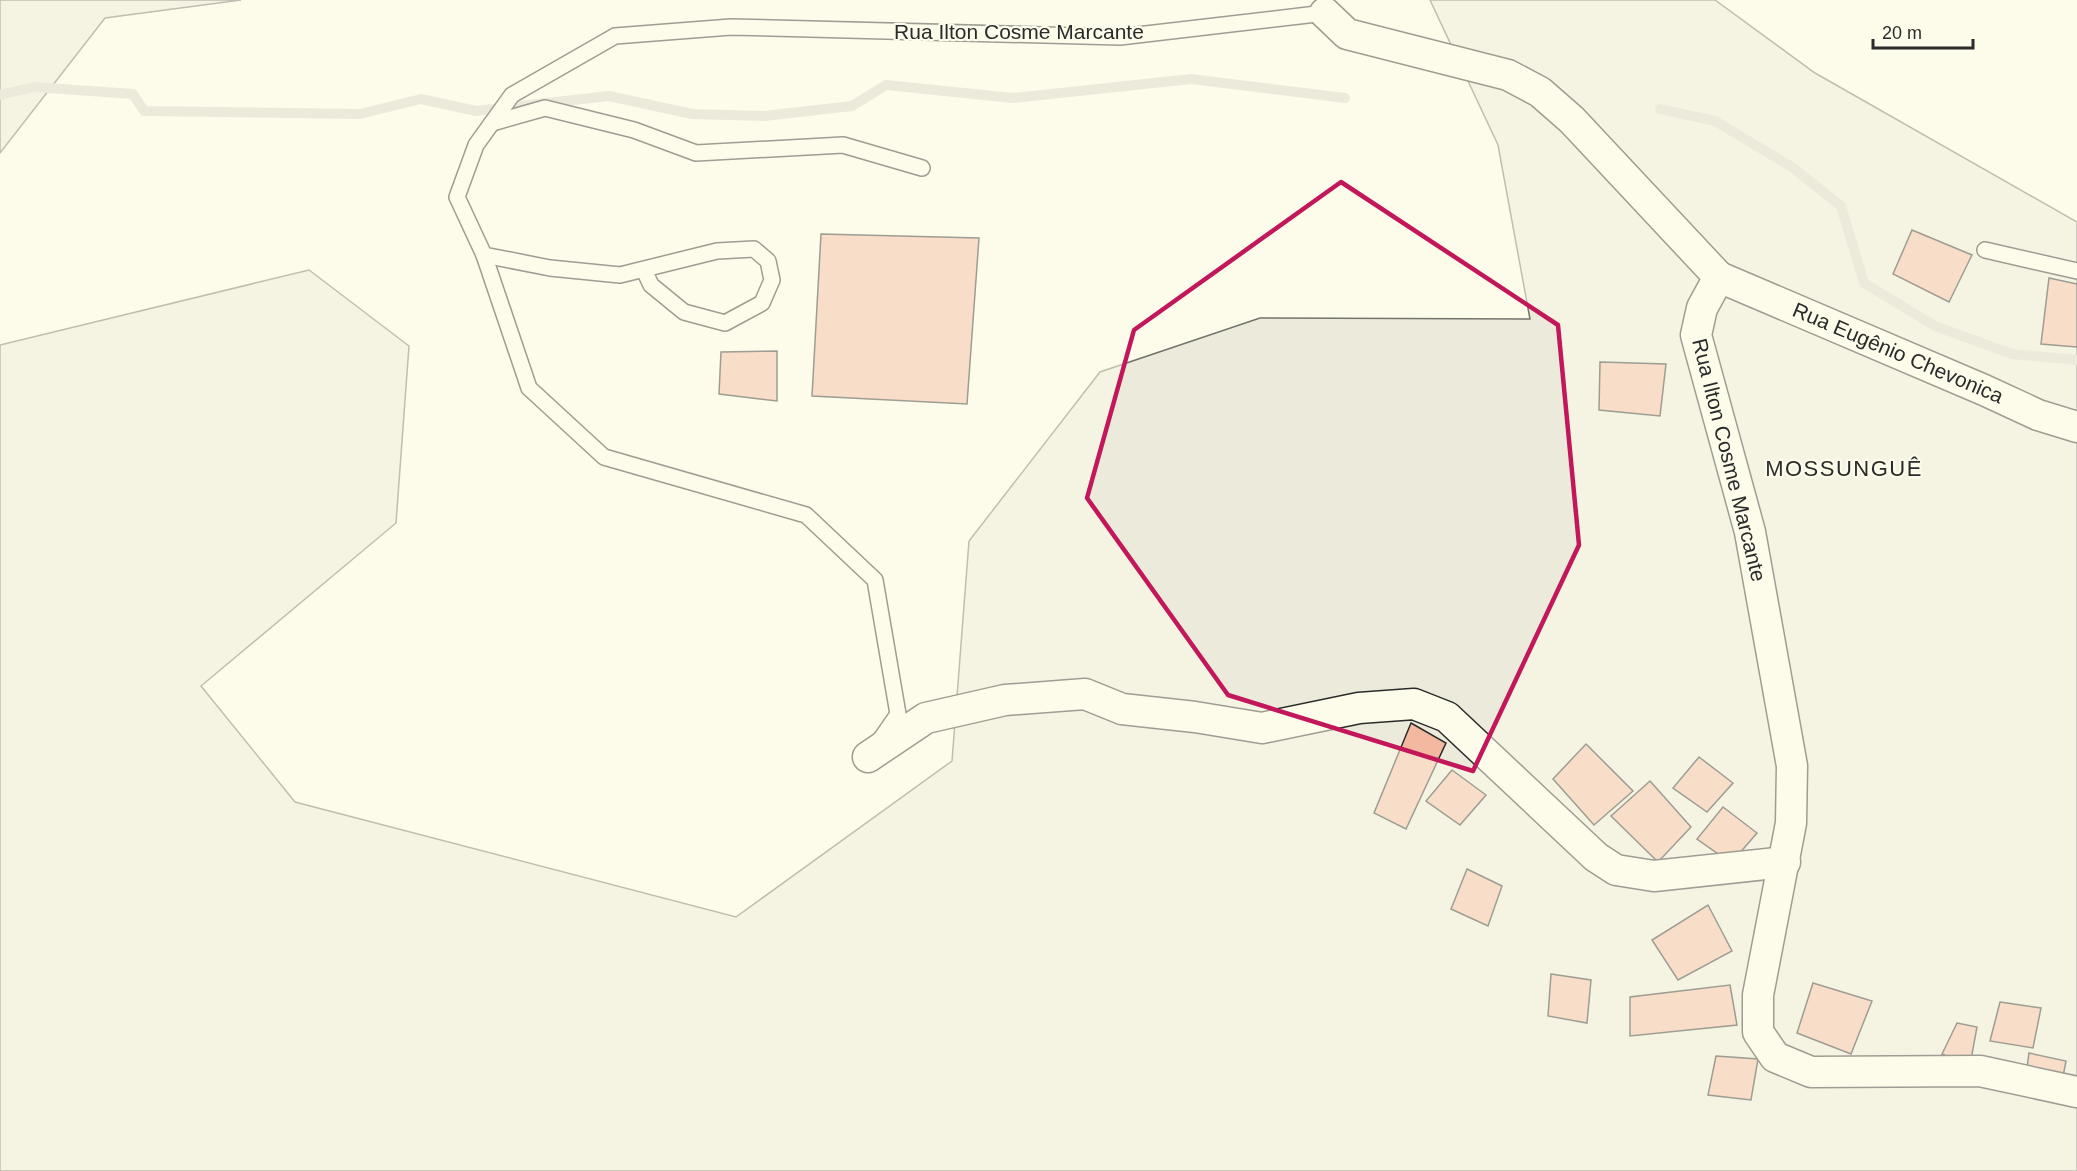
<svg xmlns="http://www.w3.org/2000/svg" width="2077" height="1171" font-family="Arial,sans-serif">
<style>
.green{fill:#ecebdb;stroke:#74746e;stroke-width:1.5}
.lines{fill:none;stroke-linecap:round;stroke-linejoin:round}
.stream{stroke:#d8d7c9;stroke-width:10}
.building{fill:#f2b8a0;stroke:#2b2b2b;stroke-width:1.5}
.lane-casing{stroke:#2b2b2b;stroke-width:18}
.street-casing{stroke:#2b2b2b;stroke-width:33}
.lane{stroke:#fdfbea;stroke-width:15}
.street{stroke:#fdfbea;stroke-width:30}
.marked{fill:none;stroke:#c2185b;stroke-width:4.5;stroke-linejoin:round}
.labels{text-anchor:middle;stroke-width:4.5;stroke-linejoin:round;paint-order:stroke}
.street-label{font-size:21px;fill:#2b2b2b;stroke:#fdfbea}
.neighbourhood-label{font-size:22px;letter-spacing:1.5px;fill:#2b2b2b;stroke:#fdfbea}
</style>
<rect width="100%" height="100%" fill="#fdfbea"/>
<g class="green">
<path d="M0,0H241L105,18L0,153Z"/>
<path d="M1430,0H1715L1815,73L2077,222V1171H0V345L309,270L409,346L396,523L201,686L295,802L736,917L952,761L969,541L1100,372L1260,318L1530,319L1498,145Z"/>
</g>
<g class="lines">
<g class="stream">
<path d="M0,95L34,87L133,94L144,111L360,114L421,99L476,111L609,96L692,114L764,116L852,106L886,85L1013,98L1191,79L1345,98"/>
<path d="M1660,109L1715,121L1792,167L1841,206L1864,283L1935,326L2012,354L2077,360"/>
</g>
</g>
<g class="building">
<path d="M1912,230L1972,255L1949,302L1893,274Z"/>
<path d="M821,234L979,238L967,404L812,396Z"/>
<path d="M2049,278L2077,284V347L2041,344Z"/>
<path d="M777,351V401L719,394L721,352Z"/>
<path d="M1600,362L1666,364L1660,416L1599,410Z"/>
<path d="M1411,723L1446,743L1406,829L1374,813Z"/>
<path d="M1586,744L1633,791L1594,825L1553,779Z"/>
<path d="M1699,757L1733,783L1707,812L1673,788Z"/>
<path d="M1452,770L1486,795L1460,825L1426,801Z"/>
<path d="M1650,781L1691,827L1658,862L1611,816Z"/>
<path d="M1723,807L1757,833L1731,863L1697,839Z"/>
<path d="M1467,869L1502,886L1488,926L1451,909Z"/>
<path d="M1708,905L1732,951L1678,980L1652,940Z"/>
<path d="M1551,974L1591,980L1587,1023L1548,1016Z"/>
<path d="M1813,983L1872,1001L1851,1054L1797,1033Z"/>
<path d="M1730,985L1737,1025L1630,1036V997Z"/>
<path d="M2000,1002L2041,1008L2033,1048L1990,1041Z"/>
<path d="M1957,1023L1977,1027L1970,1065L1942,1054Z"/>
<path d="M2029,1053L2066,1061L2062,1082L2026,1076Z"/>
<path d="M1716,1056L1758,1059L1751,1100L1708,1095Z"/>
</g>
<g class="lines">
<defs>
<g id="lane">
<path d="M492,123L545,108L634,130L696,153L843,145L922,168"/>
<path d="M1985,250L2077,271"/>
<path d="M484,255L529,388L604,457L806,515L875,580L898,714L880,740"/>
<path d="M644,270L651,285L684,312L725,323L762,303L772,280L768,261L754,249L717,251L620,275L550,268L484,255L457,197L476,145L512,95L615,36L731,27L1120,37L1325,13L1324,9"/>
</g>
<g id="street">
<path d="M1325,13L1347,34L1508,75L1540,92L1572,120L1719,277L1702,308L1696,335L1750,532L1792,766L1791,823L1758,995V1032L1775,1057L1811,1072L1980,1071L2077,1092"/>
<path d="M1719,277L1984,390L2038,415L2077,427"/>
<path d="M868,757L926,718L1005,700L1085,694L1122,709L1195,717L1262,728L1359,708L1414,704L1447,717L1596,857L1616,870L1654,876L1785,862"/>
</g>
</defs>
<use href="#lane" class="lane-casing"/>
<use href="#street" class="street-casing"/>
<use href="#lane" class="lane"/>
<use href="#street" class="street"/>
</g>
<path d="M0 0H2077V1171H0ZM1341,182L1558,325L1579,545L1473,771L1228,695L1087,498L1134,330Z" fill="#fdfbea" fill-opacity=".55" fill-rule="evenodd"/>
<path class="marked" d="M1341,182L1558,325L1579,545L1473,771L1228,695L1087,498L1134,330Z"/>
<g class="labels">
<g class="street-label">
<text x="1019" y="39">Rua Ilton Cosme Marcante</text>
<text transform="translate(1898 353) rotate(23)" y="7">Rua Eugênio Chevonica</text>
<text transform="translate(1729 460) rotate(76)" y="7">Rua Ilton Cosme Marcante</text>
</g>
<g class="neighbourhood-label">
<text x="1844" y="476">MOSSUNGUÊ</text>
</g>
</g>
<path d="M1873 39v9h100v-9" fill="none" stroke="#2b2b2b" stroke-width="3"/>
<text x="1882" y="39" font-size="18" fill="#2b2b2b" stroke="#fdfbea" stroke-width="4.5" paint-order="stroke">20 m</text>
</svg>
